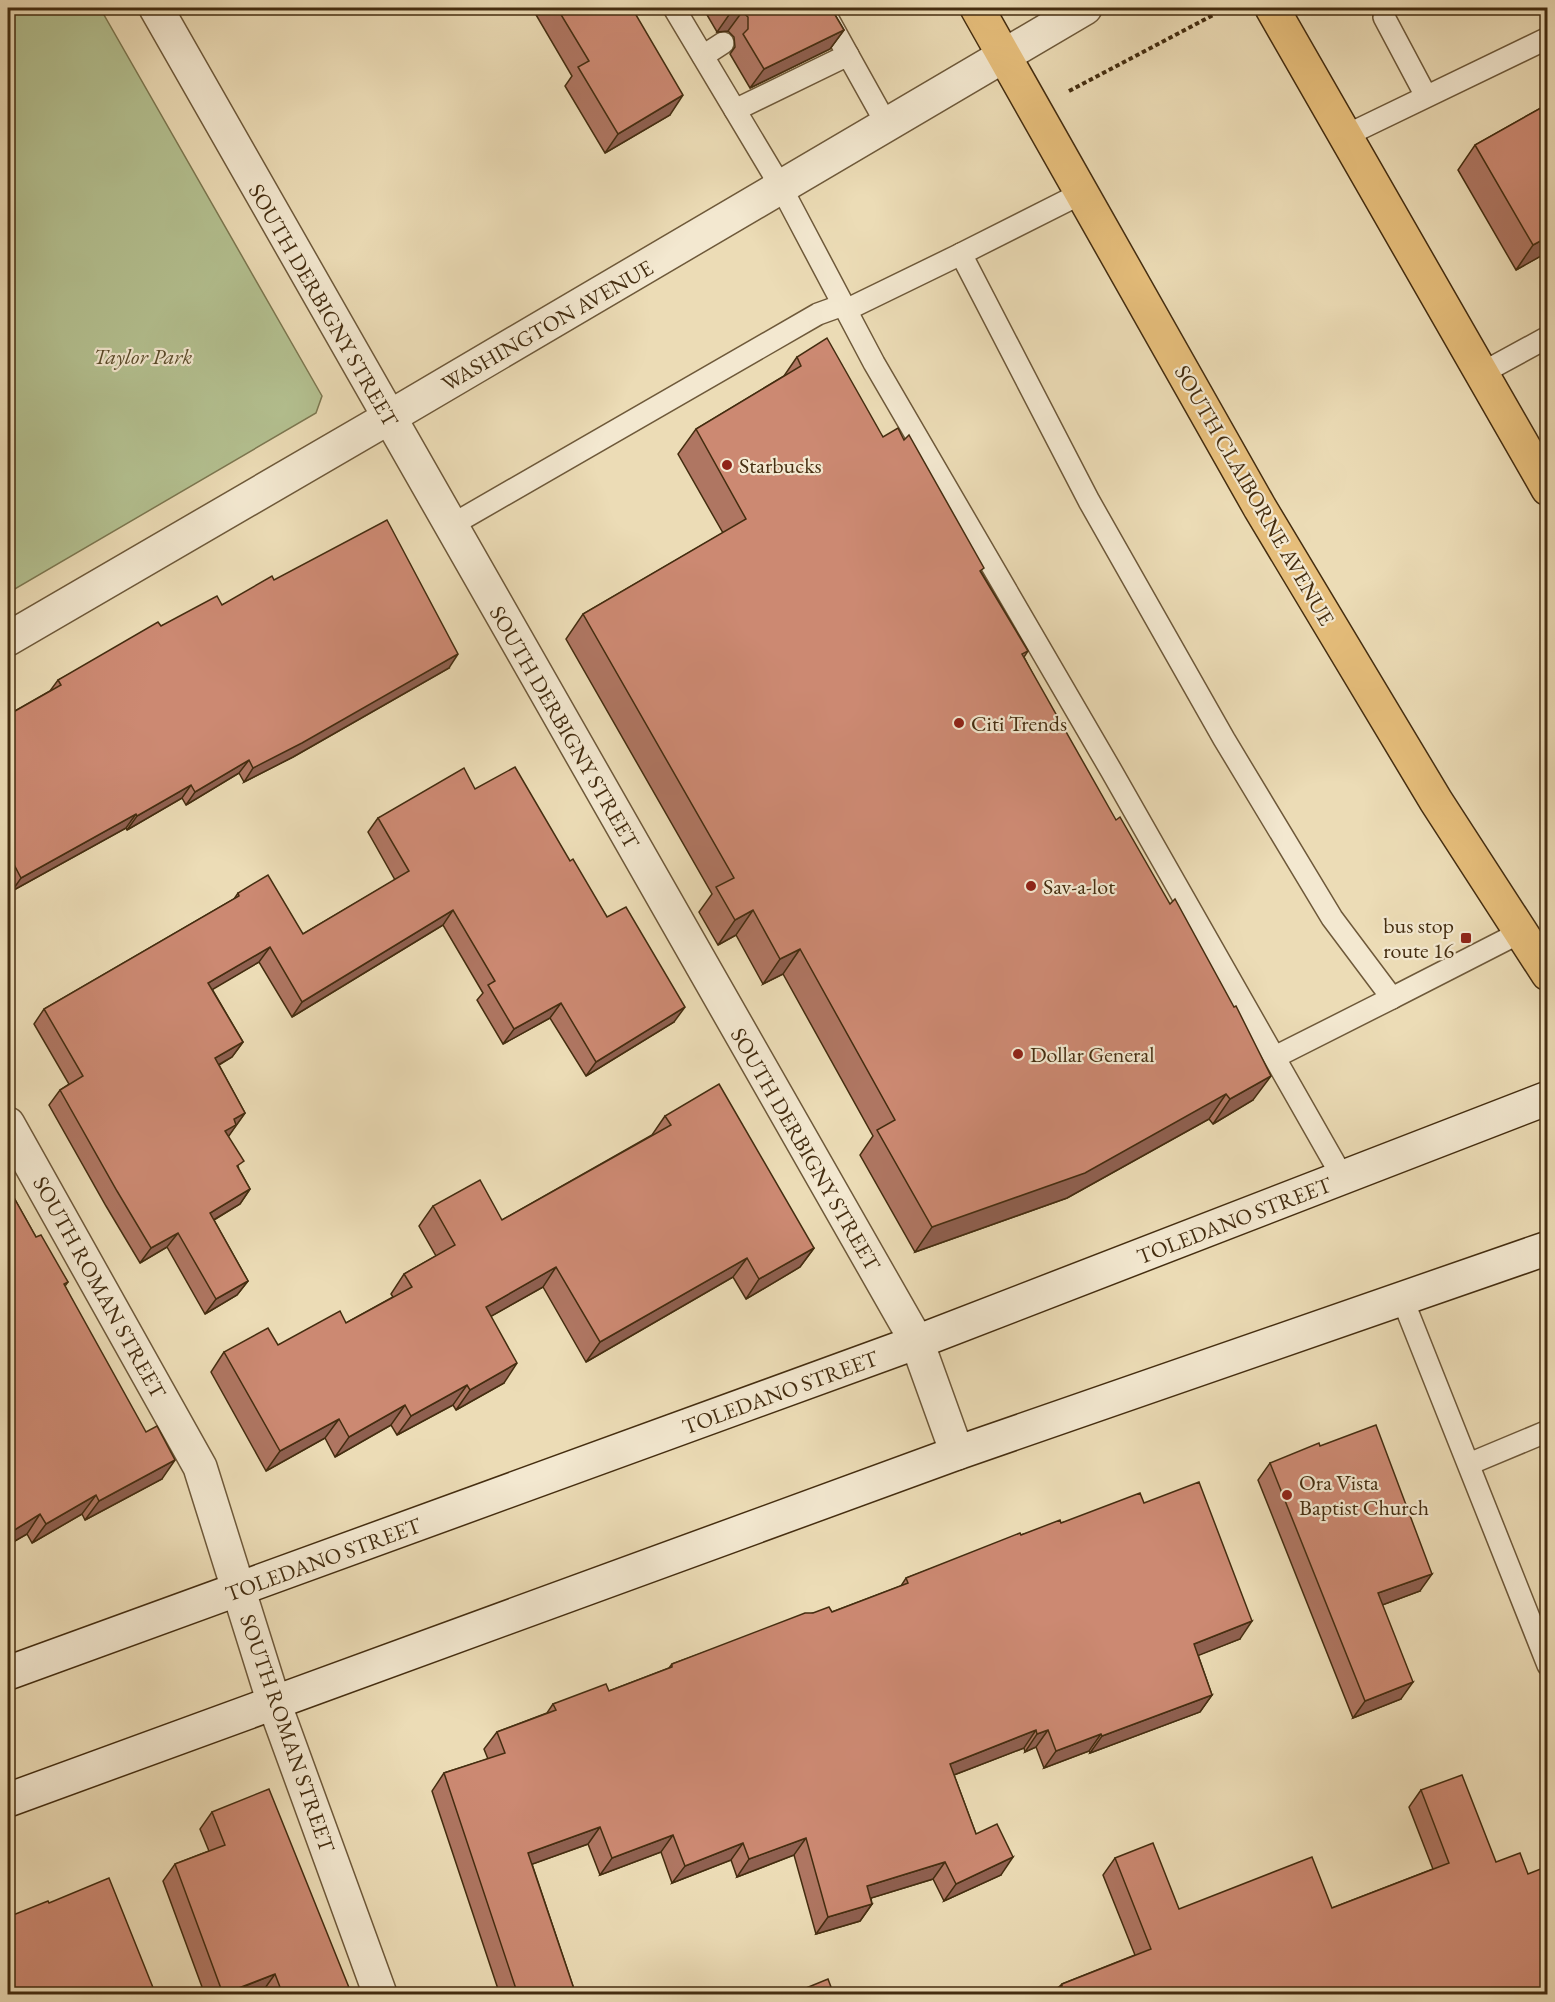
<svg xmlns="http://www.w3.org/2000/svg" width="1555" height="2002" font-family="'EB Garamond',serif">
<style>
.green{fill:#b4c191;stroke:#7c7750;stroke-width:1.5}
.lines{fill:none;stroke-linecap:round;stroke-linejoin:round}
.lane-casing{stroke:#6e593a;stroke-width:24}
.street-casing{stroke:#6e593a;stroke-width:36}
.secondary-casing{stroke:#442d10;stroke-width:36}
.primary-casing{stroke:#442d10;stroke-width:36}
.path{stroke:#442d10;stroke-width:4;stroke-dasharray:4.5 3;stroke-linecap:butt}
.lane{stroke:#f3e8d0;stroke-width:21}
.street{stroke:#f3e8d0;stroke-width:33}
.secondary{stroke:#f3e8d0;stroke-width:33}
.primary{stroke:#e6be7b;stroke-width:33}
.wall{fill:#af7662;stroke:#442d10;stroke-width:1.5}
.shaded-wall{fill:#8f6050;stroke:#442d10;stroke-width:1.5}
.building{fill:#cc8972;stroke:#442d10;stroke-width:1.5}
.poi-dot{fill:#8f2418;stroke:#f3e8d0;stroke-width:2}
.labels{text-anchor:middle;stroke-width:4.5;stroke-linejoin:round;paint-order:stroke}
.street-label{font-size:22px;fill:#442d10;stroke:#f3e8d0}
.park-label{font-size:22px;font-style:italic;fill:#5a4b2a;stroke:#f3e8d0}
.poi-label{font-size:22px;fill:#442d10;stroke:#f3e8d0;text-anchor:start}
</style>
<rect width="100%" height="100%" fill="#ecdcb6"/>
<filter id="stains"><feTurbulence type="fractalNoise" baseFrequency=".00333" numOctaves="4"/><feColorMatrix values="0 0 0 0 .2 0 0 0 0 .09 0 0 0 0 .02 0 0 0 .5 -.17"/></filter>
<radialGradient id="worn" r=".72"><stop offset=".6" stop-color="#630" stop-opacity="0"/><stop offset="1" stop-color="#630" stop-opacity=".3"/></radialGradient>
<path class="green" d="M8,8H100L322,396L316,413L8,593Z"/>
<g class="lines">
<defs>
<g id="lane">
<path d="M674,8L781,187L874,363L1112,772L1343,1178"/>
<path d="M822,8L848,55"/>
<path d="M1384,17L1426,96"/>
<path d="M703,56L723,43"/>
<path d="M735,110L848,55L887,125"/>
<path d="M1345,136L1548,38"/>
<path d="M961,254L1082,193"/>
<path d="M846,310L961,254L1089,501L1224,739L1332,918L1392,998L1521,932"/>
<path d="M1482,373L1548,337"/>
<path d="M450,526L818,314L843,305"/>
<path d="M1275,1057L1392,998"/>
<path d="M1402,1298L1548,1665"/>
<path d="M1469,1464L1548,1431"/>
</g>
<g id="street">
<path d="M156,8L917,1342L957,1453"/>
<path d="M8,639L388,418L1085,8"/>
<path d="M8,1124L200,1467L274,1703L380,1994"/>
</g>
<g id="secondary">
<path d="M8,1673L917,1342L1548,1098"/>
<path d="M8,1800L957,1453L1548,1248"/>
</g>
<g id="primary">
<path d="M977,8L1260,508L1436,801L1548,974"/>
<path d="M1272,8L1548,489"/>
</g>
</defs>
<use href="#lane" class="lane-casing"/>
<use href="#street" class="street-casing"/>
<use href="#secondary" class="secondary-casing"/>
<use href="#primary" class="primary-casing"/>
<path class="path" d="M1069,91L1215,14"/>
<use href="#lane" class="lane"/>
<use href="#street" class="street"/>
<use href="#secondary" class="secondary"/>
<use href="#primary" class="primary"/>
</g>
<g class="wall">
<path d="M532,8H632L670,115L605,153L565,86L572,76Z"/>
<path d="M703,8H831L844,30L830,49L750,88L730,54L735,47L734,37L728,31L717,32Z"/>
<path d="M1548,104V252L1516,270L1458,170L1475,145Z"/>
<path d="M797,357L883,437L981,572L1028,651L1024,657L1253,1100L1213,1124L1209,1119L1067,1198L915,1252L860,1155L873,1136L783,974L763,984L736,935L718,945L699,912L712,894L566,639L583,614L723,533L678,454L696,429L784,376Z"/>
<path d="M274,580L449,668L293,757L244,782L239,773L186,805L182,798L127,830L126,828L12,891L8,883V715L50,691L58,680L161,626L222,605Z"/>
<path d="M475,789L570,861L607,917L674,1022L586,1076L550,1018L503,1044L477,1000L483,993L443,925L292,1017L259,962L212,989L243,1042L232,1057L219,1065L245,1113L228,1136L239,1169L250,1189L240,1204L214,1220L248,1281L237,1295L205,1314L167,1247L140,1263L106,1206L49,1105L60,1090L69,1084L34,1024L44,1009L234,899L238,893L303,934L395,880L368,832L378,818Z"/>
<path d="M665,1116L814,1248L800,1267L746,1299L733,1277L586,1362L543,1287L491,1316L504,1383L456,1410L453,1405L397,1435L391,1425L335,1457L325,1438L266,1471L211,1372L224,1352L278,1345L346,1323L393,1297L391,1294L404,1274L436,1256L419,1226L433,1206L502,1220L652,1135Z"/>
<path d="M8,1187L36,1237L68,1282L65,1286L162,1479L85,1520L82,1514L32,1543L27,1534L8,1545Z"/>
<path d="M1270,1463L1420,1591L1382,1605L1401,1699L1353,1718L1258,1480Z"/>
<path d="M1144,1503L1240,1639L1198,1655L1212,1695L1200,1712L1090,1753L1089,1751L1044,1768L1036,1747L1025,1752L1024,1748L954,1775L976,1834L1001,1875L944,1901L933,1879L871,1898L872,1904L860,1921L816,1934L794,1855L737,1877L731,1860L672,1883L661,1852L600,1875L588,1844L532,1864L576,1995H500L432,1791L444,1773L488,1759L484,1749L497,1732L547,1713L553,1704L609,1691L669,1668L672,1664L813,1613L832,1612L901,1586L906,1578L1021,1535L1061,1523Z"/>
<path d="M1421,1790L1496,1862L1528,1874L1548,1995L1059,1987L1062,1984L1135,1955L1103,1875L1115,1858L1179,1909L1332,1908L1433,1869L1409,1807Z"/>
<path d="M212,1812L352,1995H264L263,1991L254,1995H205L163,1881L175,1864L209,1851L200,1829Z"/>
</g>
<g class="shaded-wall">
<path d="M731,12H742L728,31L717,32Z"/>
<path d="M844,30L830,49L750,88L764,69Z"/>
<path d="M683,95L670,115L605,153L618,134Z"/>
<path d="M1548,237V252L1516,270L1533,245Z"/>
<path d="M458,654L449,668L293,757L244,782L253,768Z"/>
<path d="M249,760L239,773L186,805L195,792Z"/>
<path d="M191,785L182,798L127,830L137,816Z"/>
<path d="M136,814L126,828L12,891L21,878Z"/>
<path d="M453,910L443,925L292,1017L302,1002Z"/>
<path d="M753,910L736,935L718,945L735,920Z"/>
<path d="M270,947L259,962L198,998L208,983Z"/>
<path d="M800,949L783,974L763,984L780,959Z"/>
<path d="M561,1003L550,1018L503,1044L514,1029Z"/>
<path d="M685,1007L674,1022L586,1076L596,1062Z"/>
<path d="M243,1042L232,1057L204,1073L215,1058Z"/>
<path d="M1271,1076L1253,1100L1213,1124L1230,1099Z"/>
<path d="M1226,1094L1209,1119L1067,1198L915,1252L932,1227Z"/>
<path d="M245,1113L226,1140L215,1146L234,1119Z"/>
<path d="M250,1189L240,1204L200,1228L210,1213Z"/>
<path d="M178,1233L167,1247L140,1263L151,1248Z"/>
<path d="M814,1248L800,1267L746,1299L759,1279Z"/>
<path d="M747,1258L733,1277L586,1362L600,1342Z"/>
<path d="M556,1267L543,1287L472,1327L486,1307Z"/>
<path d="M248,1281L237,1295L205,1314L216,1299Z"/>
<path d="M517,1363L504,1383L456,1410L470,1390Z"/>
<path d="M467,1385L453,1405L397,1435L411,1416Z"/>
<path d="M405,1405L391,1425L335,1457L349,1437Z"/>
<path d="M339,1419L325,1438L266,1471L280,1451Z"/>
<path d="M175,1460L162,1479L85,1520L99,1501Z"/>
<path d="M96,1495L82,1514L32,1543L46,1524Z"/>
<path d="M40,1514L27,1534L8,1545V1534Z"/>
<path d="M1432,1574L1420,1591L1366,1611L1378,1593Z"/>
<path d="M1252,1621L1240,1639L1182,1662L1194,1644Z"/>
<path d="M1413,1682L1401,1699L1353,1718L1365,1701Z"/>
<path d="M1212,1695L1200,1712L1090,1753L1102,1736Z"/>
<path d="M1036,1730L1024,1748L938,1781L950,1764Z"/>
<path d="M1048,1730L1036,1747L1025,1752L1037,1734Z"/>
<path d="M1101,1734L1089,1751L1044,1768L1056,1751Z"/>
<path d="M600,1827L588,1844L516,1870L528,1853Z"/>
<path d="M673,1835L661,1852L600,1875L612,1858Z"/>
<path d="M806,1838L794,1855L737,1877L749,1859Z"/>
<path d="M743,1843L731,1860L672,1883L685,1866Z"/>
<path d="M1013,1857L1001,1875L944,1901L956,1884Z"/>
<path d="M945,1862L933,1879L855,1903L867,1886Z"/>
<path d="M872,1904L860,1921L816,1934L828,1917Z"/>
<path d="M275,1974L263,1991L254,1995H223Z"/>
</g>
<g class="building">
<path d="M557,8H632L683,95L618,134L578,67L589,61Z"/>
<path d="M728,8H831L844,30L764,69L743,34L748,29V17L742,12H731Z"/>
<path d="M1548,104V237L1533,245L1475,145Z"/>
<path d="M827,338L883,437L898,428L904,440L909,435L984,568L980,571L1028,651L1022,654L1116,820L1120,817L1170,904L1175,899L1234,1007L1236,1006L1271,1076L1230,1099L1226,1094L1085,1173L932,1227L877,1130L895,1120L800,949L780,959L753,910L735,920L716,887L734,878L583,614L746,519L696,429L801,366L797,357Z"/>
<path d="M387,520L458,654L302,743L253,768L249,760L195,792L191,785L137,816L136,814L21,878L8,853V715L61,685L58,680L158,622L161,626L217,596L222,605L272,576L274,580Z"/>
<path d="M515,767L570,861L573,859L607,917L626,907L685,1007L596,1062L561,1003L514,1029L488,985L495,981L453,910L302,1002L270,947L208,983L243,1042L215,1058L245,1113L234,1119L236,1125L225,1131L244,1161L237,1166L250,1189L210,1213L248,1281L216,1299L178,1233L151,1248L117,1191L60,1090L83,1076L44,1009L239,896L238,893L268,875L303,934L409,871L378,818L464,768L475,789Z"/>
<path d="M719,1084L814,1248L759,1279L747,1258L600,1342L556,1267L486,1307L517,1363L470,1390L467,1385L411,1416L405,1405L349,1437L339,1419L280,1451L224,1352L268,1328L278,1345L340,1311L346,1323L412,1287L404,1274L455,1245L433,1206L480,1180L502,1220L671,1125L665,1116Z"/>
<path d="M8,1187L36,1237L41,1235L68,1282L64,1284L146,1432L157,1426L175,1460L99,1501L96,1495L46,1524L40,1514L8,1534Z"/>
<path d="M1376,1425L1432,1574L1378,1593L1413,1682L1365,1701L1270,1463L1319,1443L1320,1446Z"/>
<path d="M1199,1482L1252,1621L1194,1644L1212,1695L1102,1736L1101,1734L1056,1751L1048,1730L1037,1734L1036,1730L950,1764L976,1834L997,1824L1013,1857L956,1884L945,1862L867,1886L872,1904L828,1917L806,1838L749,1859L743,1843L685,1866L673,1835L612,1858L600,1827L528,1853L576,1995H518L444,1773L505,1753L497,1732L556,1710L553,1704L606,1684L609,1691L672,1667V1664L805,1613H813L829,1607L832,1612L908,1583L906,1578L1020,1533L1021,1535L1060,1520L1061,1523L1140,1493L1144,1503Z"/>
<path d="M1462,1775L1496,1862L1520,1853L1528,1874L1548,1866V1995H1039L1062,1986V1984L1151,1949L1115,1858L1153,1843L1179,1909L1312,1857L1332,1908L1449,1863L1421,1790Z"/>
<path d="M269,1789L352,1995H283L275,1974L223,1994L175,1864L225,1845L212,1812Z"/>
<path d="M109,1878L156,1995H8V1917L48,1901L49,1903Z"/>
<path d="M828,1979L834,1995H789Z"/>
</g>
<g class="poi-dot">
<circle cx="727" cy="465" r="6"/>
<circle cx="959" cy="723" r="6"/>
<circle cx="1031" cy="886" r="6"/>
<rect x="1460" y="932" width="12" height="12" rx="3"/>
<circle cx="1018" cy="1054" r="6"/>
<circle cx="1287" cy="1495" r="6"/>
</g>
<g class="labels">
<g class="street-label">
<text transform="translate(324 305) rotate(60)" y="8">SOUTH DERBIGNY STREET</text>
<text transform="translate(547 325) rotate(-30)" y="8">WASHINGTON AVENUE</text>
<text transform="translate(1255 495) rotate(60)" y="8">SOUTH CLAIBORNE AVENUE</text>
<text transform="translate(565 727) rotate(60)" y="8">SOUTH DERBIGNY STREET</text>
<text transform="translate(806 1149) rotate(60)" y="8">SOUTH DERBIGNY STREET</text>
<text transform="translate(1234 1220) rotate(-21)" y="8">TOLEDANO STREET</text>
<text transform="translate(100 1287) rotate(61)" y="8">SOUTH ROMAN STREET</text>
<text transform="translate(780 1392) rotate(-20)" y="8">TOLEDANO STREET</text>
<text transform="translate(323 1559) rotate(-20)" y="8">TOLEDANO STREET</text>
<text transform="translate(288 1733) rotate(71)" y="8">SOUTH ROMAN STREET</text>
</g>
<g class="park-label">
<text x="143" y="364">Taylor Park</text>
</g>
<g class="poi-label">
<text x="739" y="473">Starbucks</text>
<text x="971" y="731">Citi Trends</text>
<text x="1043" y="894">Sav-a-lot</text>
<text x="1454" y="933" text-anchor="end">bus stop<tspan x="1454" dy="25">route 16</tspan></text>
<text x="1030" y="1062">Dollar General</text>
<text x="1299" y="1490">Ora Vista<tspan x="1299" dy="25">Baptist Church</tspan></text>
</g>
</g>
<rect width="1555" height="2002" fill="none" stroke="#ecdcb6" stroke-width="30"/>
<rect x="9" y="9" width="1537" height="1984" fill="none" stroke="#442d10" stroke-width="3"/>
<rect x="15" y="15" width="1525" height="1972" fill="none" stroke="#442d10" stroke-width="1.5"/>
<rect width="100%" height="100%" filter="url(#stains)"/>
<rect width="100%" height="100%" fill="url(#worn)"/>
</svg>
